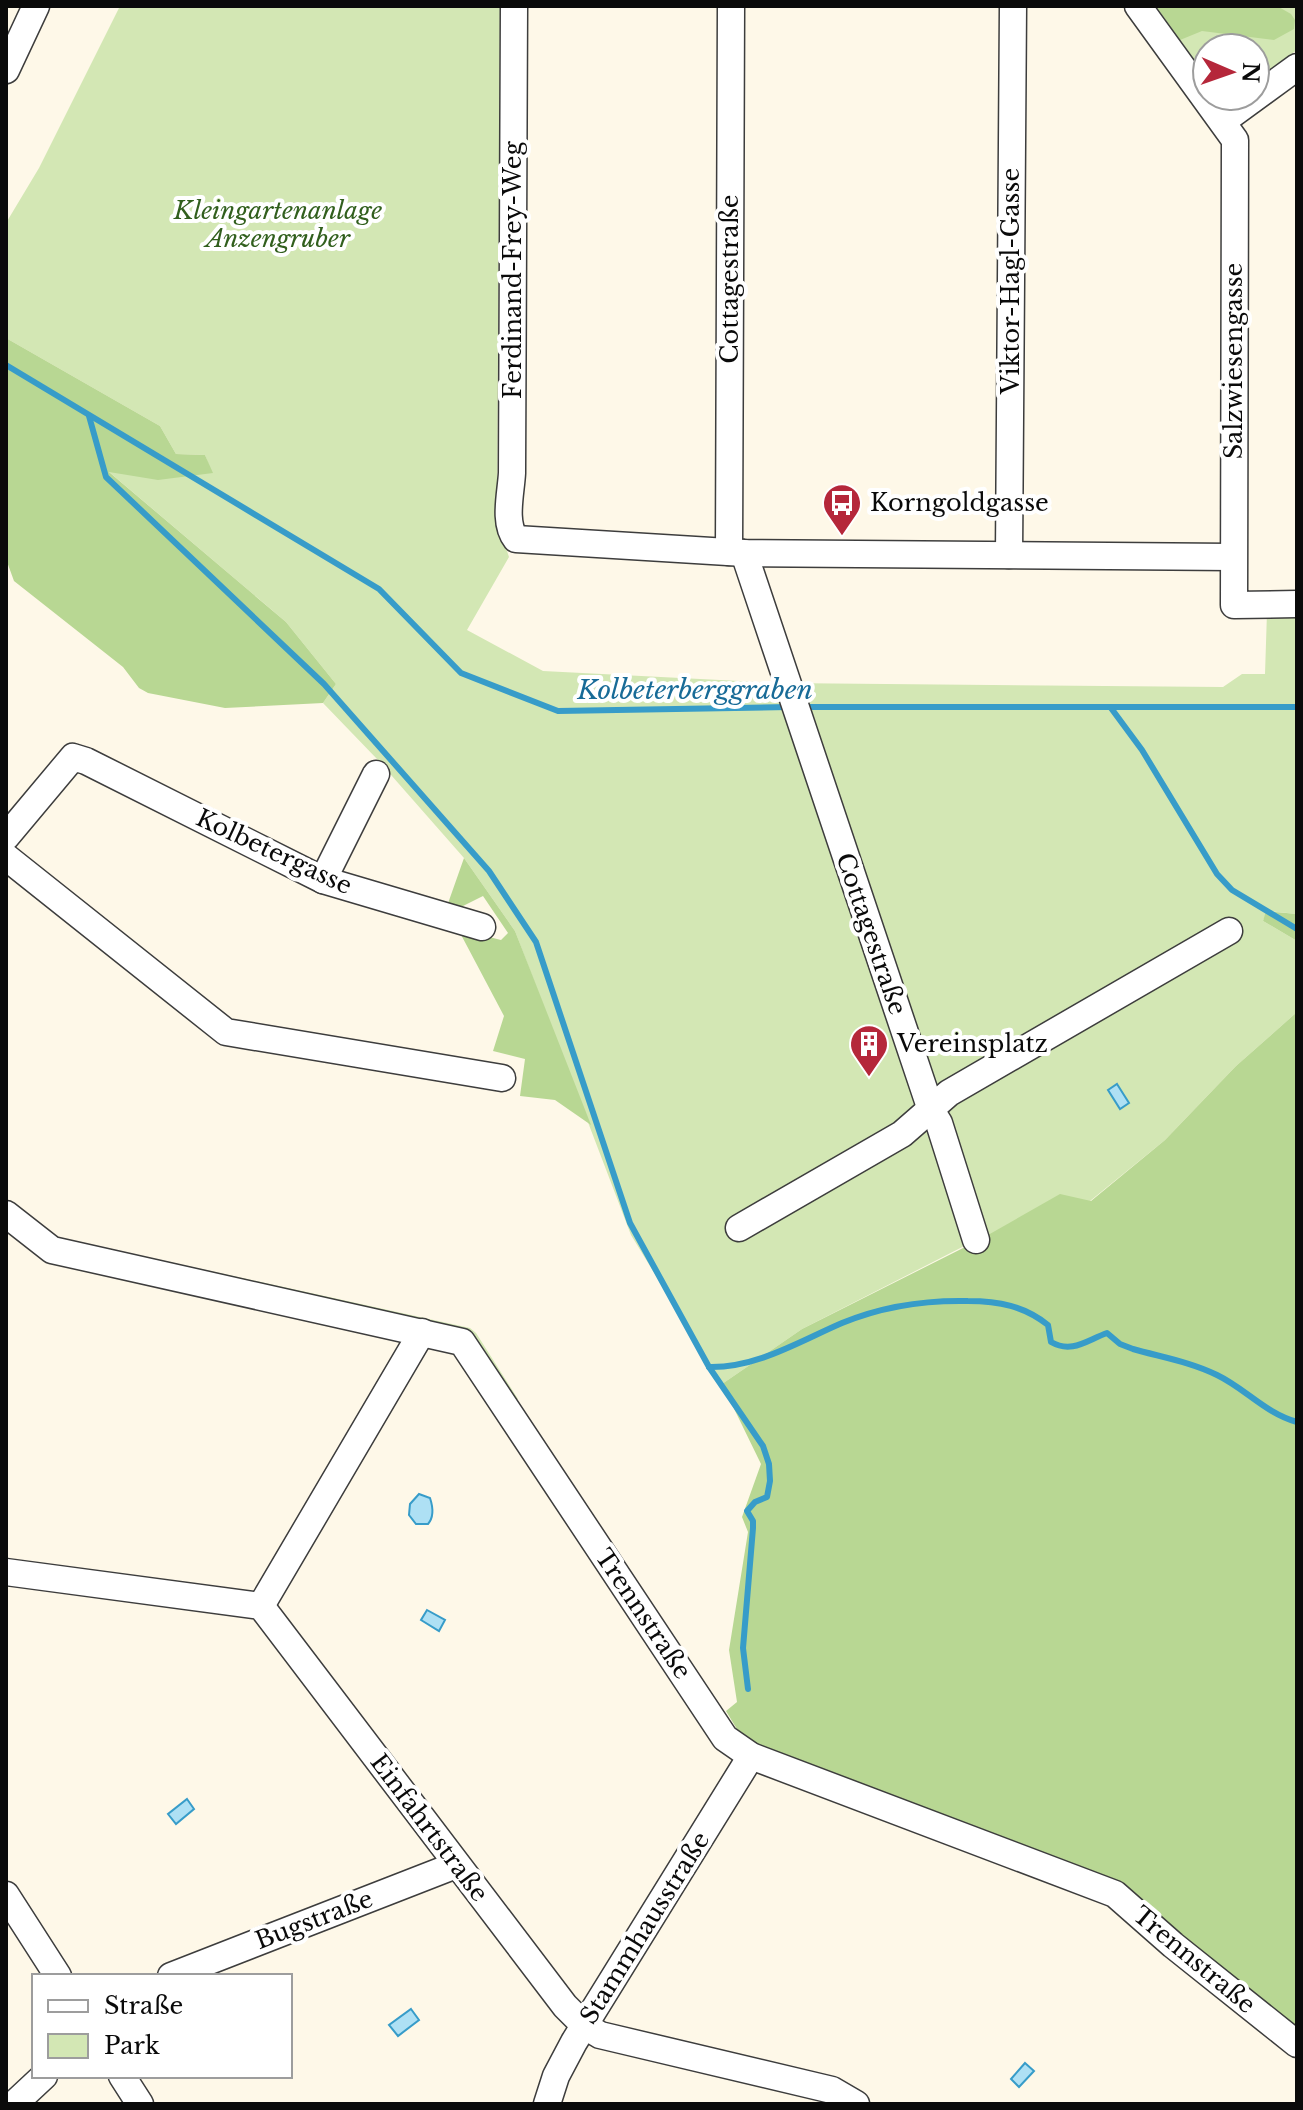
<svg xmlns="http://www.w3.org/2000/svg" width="1303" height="2110" font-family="'Libre Baskerville',serif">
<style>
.green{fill:#d3e7b4}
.forest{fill:#b8d793}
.water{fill:#aee0f4;stroke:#379cc9;stroke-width:2}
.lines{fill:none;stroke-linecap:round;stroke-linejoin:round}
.stream{stroke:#379cc9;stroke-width:6}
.minor-casing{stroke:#3d3d3d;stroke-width:29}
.minor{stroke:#fff;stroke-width:26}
.labels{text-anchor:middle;stroke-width:8;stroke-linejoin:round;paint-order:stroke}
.park-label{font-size:24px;font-style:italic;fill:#315f1d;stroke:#fff}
.street-label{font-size:24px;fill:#0a0a0a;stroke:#fff}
.poi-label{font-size:24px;fill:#0a0a0a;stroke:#fff;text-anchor:start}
.water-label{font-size:26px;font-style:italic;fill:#186b97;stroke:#fff}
</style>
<rect width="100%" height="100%" fill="#fef8e8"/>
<g class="green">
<path d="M120,6H500L497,521L509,557L467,630L543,671L780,683L1223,687L1242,674H1265L1267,612H1297V914L1267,911L1263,921L1297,941V1012L1236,1066L1165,1140L1090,1201L976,1240L802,1329L722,1384L631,1235L515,931L464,858L377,759L323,703L336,684L286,622L108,471L212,473L205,455L176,454L160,426L6,338V223L39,168Z"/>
<path d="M1156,6H1297V50L1255,80V48H1207V78Z"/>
<path d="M48,1230L60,1238L470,1328L476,1333L518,1399L514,1400L471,1338L58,1244Z"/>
</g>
<g class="forest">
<path d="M1156,6H1277L1291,14L1295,20L1294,29L1274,40L1202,31L1180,40Z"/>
<path d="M6,338L160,426L176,454L205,455L213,473L158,480L109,472L286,622L336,684L323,703L225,708L148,693L139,688L123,667L14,581L6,559Z"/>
<path d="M464,858L515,931L591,1125L555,1100L520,1096L525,1059L493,1051L504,1016L458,929L501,940L508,933L483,896L455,910L446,909Z"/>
<path d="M1266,911L1297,914V941L1263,921Z"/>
<path d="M1297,1012V2033L1119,1887L743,1739L726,1711L737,1702L729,1650L748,1532L742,1517L761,1464L722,1384L802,1329L981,1239L1060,1194L1091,1201L1165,1140L1236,1066Z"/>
</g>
<g class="water">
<path d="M1117,1084L1129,1103L1120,1109L1108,1090Z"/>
<path d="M419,1494L430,1498C433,1507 434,1517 428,1524H416L409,1515L410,1504Z"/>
<path d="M427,1610L445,1620L439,1631L421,1620Z"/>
<path d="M187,1799L194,1809L176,1824L168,1814Z"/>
<path d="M411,2009L419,2020L398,2036L389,2025Z"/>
<path d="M1025,2063L1034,2071L1019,2087L1011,2079Z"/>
</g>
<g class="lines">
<g class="stream">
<path d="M6,365L379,589L461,673L558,711L789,707"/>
<path d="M89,416L106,477L324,684L489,871L536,942L630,1223L709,1367L763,1446L769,1464L770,1481L767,1497L755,1502L747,1511L753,1521V1528L743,1648L748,1689"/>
<path d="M805,707H1297"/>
<path d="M1111,708L1142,750L1217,874L1232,890L1297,929"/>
<path d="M709,1367C757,1368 800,1341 842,1323C883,1306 924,1300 968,1301C999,1301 1024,1306 1048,1325L1051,1342C1072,1354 1087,1340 1107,1333L1120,1344L1133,1349C1161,1357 1191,1362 1217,1375C1246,1389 1265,1413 1297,1422"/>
</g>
<defs>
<g id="minor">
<path d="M514,6L512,473C511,493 503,523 516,539L744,553L1233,557"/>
<path d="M1138,6L1235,140L1234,605L1297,604"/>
<path d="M6,70L36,6"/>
<path d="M1223,121L1297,67"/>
<path d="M729,552L731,6"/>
<path d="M744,553L931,1110L939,1123L976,1240"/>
<path d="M1009,555L1013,6"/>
<path d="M6,837L73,757L86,761L323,880L482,927"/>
<path d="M6,857L226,1032L502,1078"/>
<path d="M323,880L376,774"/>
<path d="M6,1214L52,1250L462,1342L725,1738L751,1756L1115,1894L1173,1945L1297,2044"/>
<path d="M739,1228L902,1134L949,1093L1229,931"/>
<path d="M6,1572L261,1606L565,2006L585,2026L600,2035L832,2090L856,2104"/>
<path d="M261,1606L422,1332"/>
<path d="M6,1895L58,1976"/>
<path d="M171,1976L456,1865"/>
<path d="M122,2076L140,2104"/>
<path d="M14,2104L44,2076"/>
<path d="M547,2104L556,2076L574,2042L751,1756"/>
</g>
</defs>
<use href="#minor" class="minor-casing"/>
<use href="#minor" class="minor"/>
</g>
<defs>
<symbol id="bus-pin" viewBox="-11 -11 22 30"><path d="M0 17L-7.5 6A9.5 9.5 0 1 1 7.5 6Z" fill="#b5273a" stroke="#fff"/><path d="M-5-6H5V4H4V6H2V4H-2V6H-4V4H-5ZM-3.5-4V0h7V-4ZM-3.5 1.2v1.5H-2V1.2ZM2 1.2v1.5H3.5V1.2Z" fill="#fff"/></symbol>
<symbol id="building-pin" viewBox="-11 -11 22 30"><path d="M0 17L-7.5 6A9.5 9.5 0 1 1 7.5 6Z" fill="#b5273a" stroke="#fff"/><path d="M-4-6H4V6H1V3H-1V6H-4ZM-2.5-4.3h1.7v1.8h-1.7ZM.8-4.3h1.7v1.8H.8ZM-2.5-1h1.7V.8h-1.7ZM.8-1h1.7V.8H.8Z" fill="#fff"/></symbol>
</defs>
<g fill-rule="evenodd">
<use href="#bus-pin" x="820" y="481" width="44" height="60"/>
<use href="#building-pin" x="847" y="1022" width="44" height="60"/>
</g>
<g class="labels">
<g class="park-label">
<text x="278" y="219">Kleingartenanlage<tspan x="278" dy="28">Anzengruber</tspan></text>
</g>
<g class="street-label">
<text transform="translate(513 270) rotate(-90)" y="8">Ferdinand-Frey-Weg</text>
<text transform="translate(730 279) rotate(-90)" y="8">Cottagestraße</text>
<text transform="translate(1011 281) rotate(-90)" y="8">Viktor-Hagl-Gasse</text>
<text transform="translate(1234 361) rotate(-90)" y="8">Salzwiesengasse</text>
<text transform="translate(274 852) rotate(25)" y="8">Kolbetergasse</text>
<text transform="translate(871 934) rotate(71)" y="8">Cottagestraße</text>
<text transform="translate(643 1614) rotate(56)" y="8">Trennstraße</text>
<text transform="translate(429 1828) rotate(53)" y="8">Einfahrtstraße</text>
<text transform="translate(314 1920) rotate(-21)" y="8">Bugstraße</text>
<text transform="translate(645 1928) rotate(-58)" y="8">Stammhausstraße</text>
<text transform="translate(1194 1960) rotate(40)" y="8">Trennstraße</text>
</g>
<g class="poi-label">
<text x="870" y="511">Korngoldgasse</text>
<text x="897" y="1052">Vereinsplatz</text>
</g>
<g class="water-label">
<text x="695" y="699">Kolbeterberggraben</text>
</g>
</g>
<rect width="1303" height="2110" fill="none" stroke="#0a0a0a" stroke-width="16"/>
<rect x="32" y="1974" width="260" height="104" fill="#ffffff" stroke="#9d9d9d" stroke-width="2"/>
<rect x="48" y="2000" width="40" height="12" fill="#ffffff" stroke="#9d9d9d" stroke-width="2"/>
<text x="104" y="2014" font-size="24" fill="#0a0a0a">Straße</text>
<rect x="48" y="2034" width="40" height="24" fill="#d3e7b4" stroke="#9d9d9d" stroke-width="2"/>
<text x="104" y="2054" font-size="24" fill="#0a0a0a">Park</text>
<g transform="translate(1231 72) rotate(92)"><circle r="38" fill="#ffffff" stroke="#9d9d9d" stroke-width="2"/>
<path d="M0-6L14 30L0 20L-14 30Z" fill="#b5273a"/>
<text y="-12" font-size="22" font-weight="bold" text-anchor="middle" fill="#0a0a0a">N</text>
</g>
</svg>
